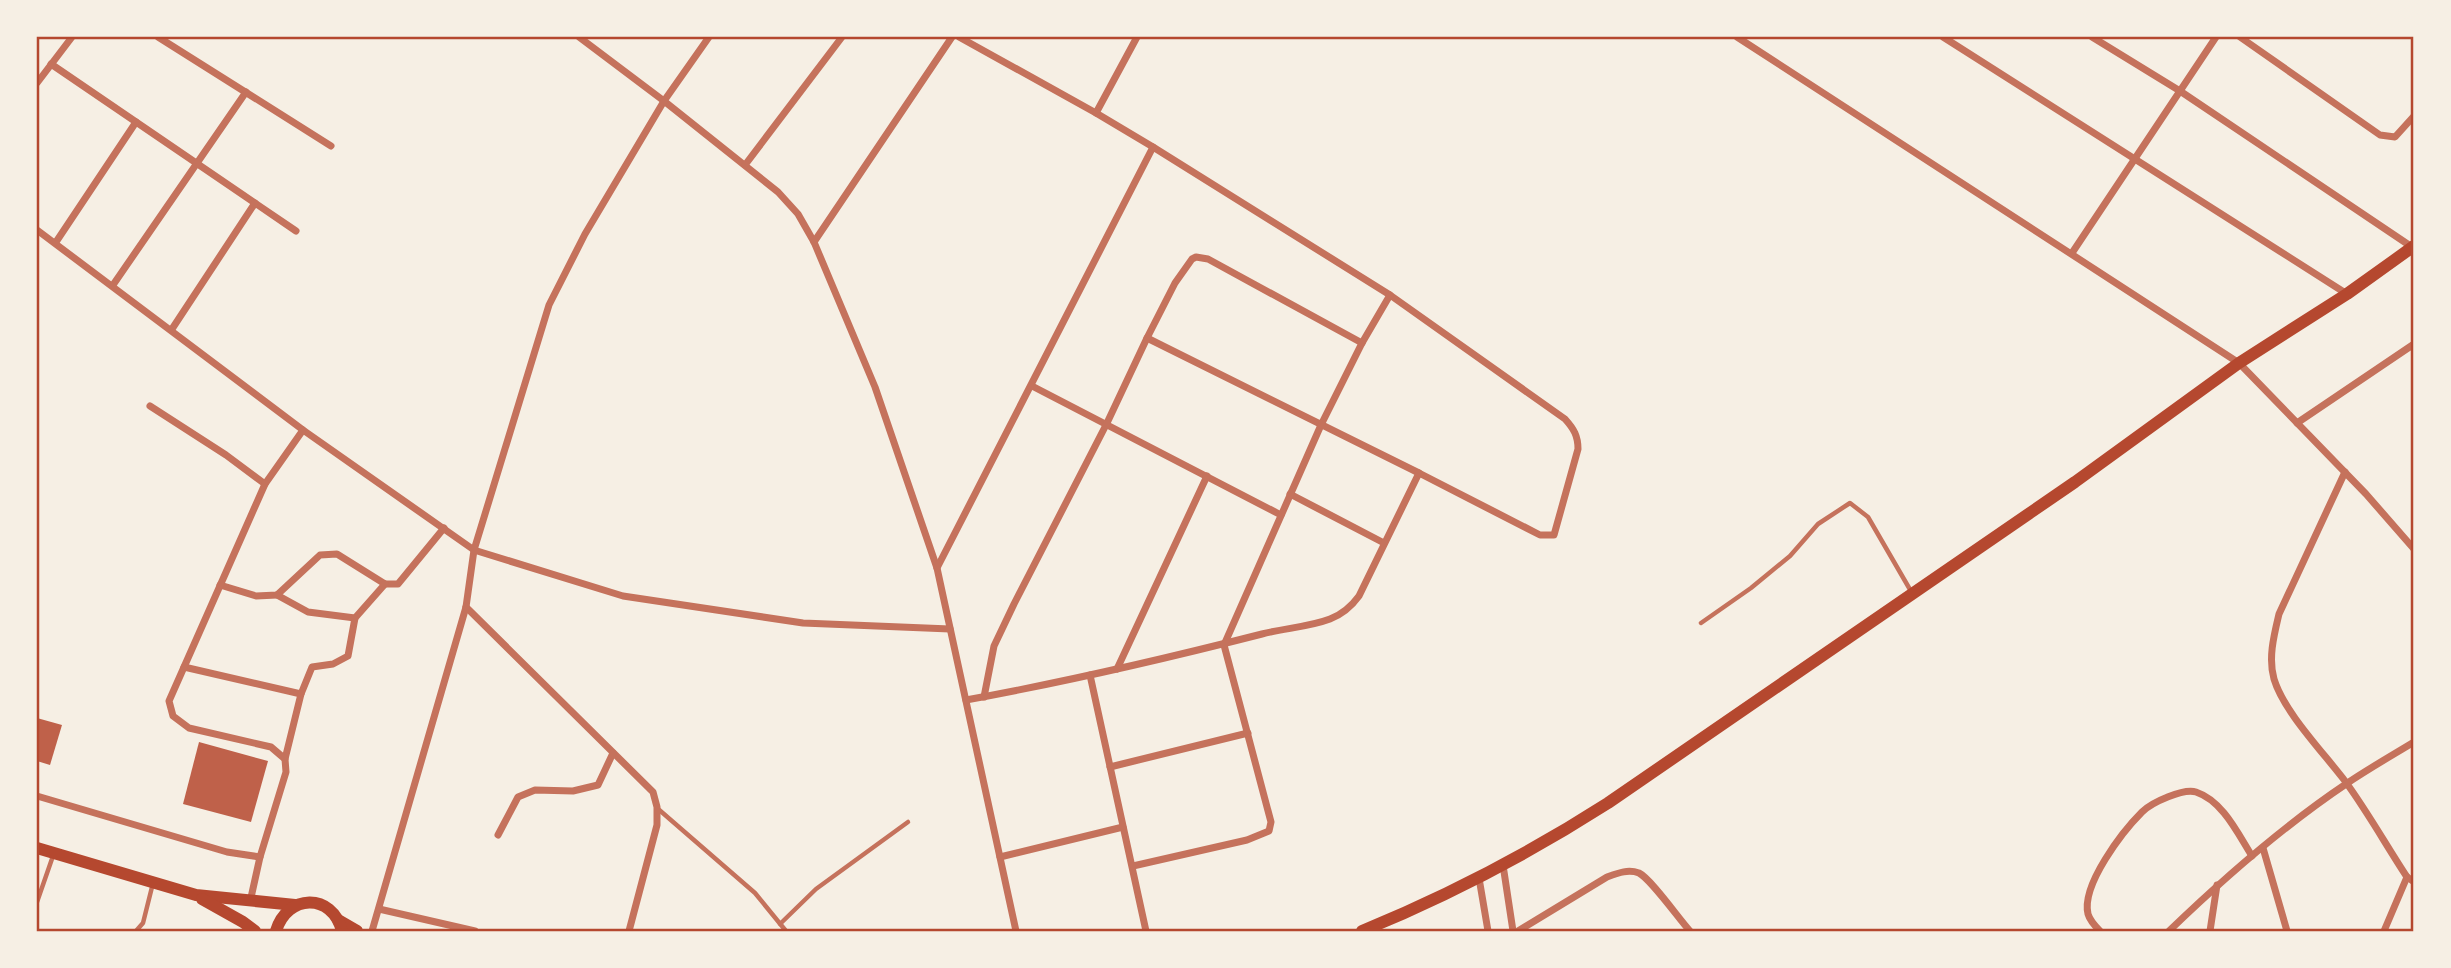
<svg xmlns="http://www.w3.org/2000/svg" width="2451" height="968" font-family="Raleway,sans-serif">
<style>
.building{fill:#bf614a}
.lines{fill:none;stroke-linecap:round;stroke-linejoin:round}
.service{stroke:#c5725c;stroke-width:4.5}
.minor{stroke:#c5725c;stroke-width:7}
.secondary{stroke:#b5482f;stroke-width:12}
.neatline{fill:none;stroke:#b5482f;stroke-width:2.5}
</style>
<rect width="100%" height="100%" fill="#f6efe4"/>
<g class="building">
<path d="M37,718L62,725L50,765L37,761Z"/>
<path d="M199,742L268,761L251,822L183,804Z"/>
</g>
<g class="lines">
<g class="service">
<path d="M1701,623L1751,588L1790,556L1818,524L1850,503L1868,517L1912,593"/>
<path d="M657,808L755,893L786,931"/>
<path d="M37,902L54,853"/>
<path d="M780,924L816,889L908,822"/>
<path d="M136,931L143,923L153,883"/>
</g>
<g class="minor">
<path d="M158,37L331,146"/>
<path d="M579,37L664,101L778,192L798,214L814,242L875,387L937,568L1016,931"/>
<path d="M959,37L1096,113"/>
<path d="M1137,37L1096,113L1153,147"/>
<path d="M1737,37L2239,363L2366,494L2414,549"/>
<path d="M1943,37L2347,294"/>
<path d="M2092,37L2180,91L2412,247"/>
<path d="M2240,37L2380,135L2395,137L2414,116"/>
<path d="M51,64L296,231"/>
<path d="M37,83L72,37"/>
<path d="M745,165L842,37"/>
<path d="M37,230L303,430L474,550L623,596L803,623L950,629"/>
<path d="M56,242L136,122"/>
<path d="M814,242L952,37"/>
<path d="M2072,253L2216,37"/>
<path d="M113,285L246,92"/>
<path d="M172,329L255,203"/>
<path d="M1147,338L1419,473"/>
<path d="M1032,386L1281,515"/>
<path d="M150,406L226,455L265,484"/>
<path d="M2297,423L2414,344"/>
<path d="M2345,472L2279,614C2274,635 2268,658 2274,679C2284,712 2323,752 2345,781C2367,811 2386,845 2407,877L2414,882"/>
<path d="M1290,494L1384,543"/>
<path d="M937,568L1153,147L1390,295L1565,419C1574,429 1578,436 1578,449L1554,535H1540L1419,473L1359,596C1351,607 1343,614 1330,619C1309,627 1285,628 1262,634C1164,659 1065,682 966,700"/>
<path d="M220,585L256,596L277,595L320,555L337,554L385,584H398L444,528"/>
<path d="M277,595L308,612L355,618"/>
<path d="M466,607L653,792L657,807V825L629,931"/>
<path d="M184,667L301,694"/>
<path d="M1117,669L1207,476"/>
<path d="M1090,675L1146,931"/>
<path d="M984,697L994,646L1014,604L1107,423L1147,338L1175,283L1192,259L1196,257L1208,259L1362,343"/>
<path d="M285,759L301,694L312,667L333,664L348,656L355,618L385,584"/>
<path d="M1110,767L1248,733"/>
<path d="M37,796L227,852L260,857L250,902"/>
<path d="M498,835L518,797L535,790L573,791L598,785L613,753"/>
<path d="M2263,848L2287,931"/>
<path d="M260,857L286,772L285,759L271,747L189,728L173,716L169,701L265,484L303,430"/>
<path d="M1000,857L1123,827"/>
<path d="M1503,865L1513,931"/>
<path d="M1133,866L1247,840L1269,831L1271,822L1224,645L1321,425L1362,343L1390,295"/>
<path d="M1479,878L1488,931"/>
<path d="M379,909L475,931"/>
<path d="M372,931L466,607L474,550L549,305L585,234L664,101L709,37"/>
<path d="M1518,931L1607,877C1618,873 1628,869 1639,873C1651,879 1679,919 1690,931"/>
<path d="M2100,931C2095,926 2090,921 2088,914C2081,885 2123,831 2142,812C2152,802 2184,788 2196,792C2223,801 2238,834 2252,856"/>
<path d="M2169,931C2224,878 2282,827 2346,784C2368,769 2391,756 2414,742"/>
<path d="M2210,931L2217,885"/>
<path d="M2384,931L2407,877"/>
</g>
<g class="secondary">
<path d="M37,848L196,895L295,905"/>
<path d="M202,899L243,922L255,931"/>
<path d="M338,920L357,931"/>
<path d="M276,931C287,894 332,892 342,931"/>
<path d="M1362,931C1447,896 1530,853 1608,803L2075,482L2239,363L2347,294L2414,246"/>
</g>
</g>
<rect width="2451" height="968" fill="none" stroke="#f6efe4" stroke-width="77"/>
<rect x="38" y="38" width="2374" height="892" class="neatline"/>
</svg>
